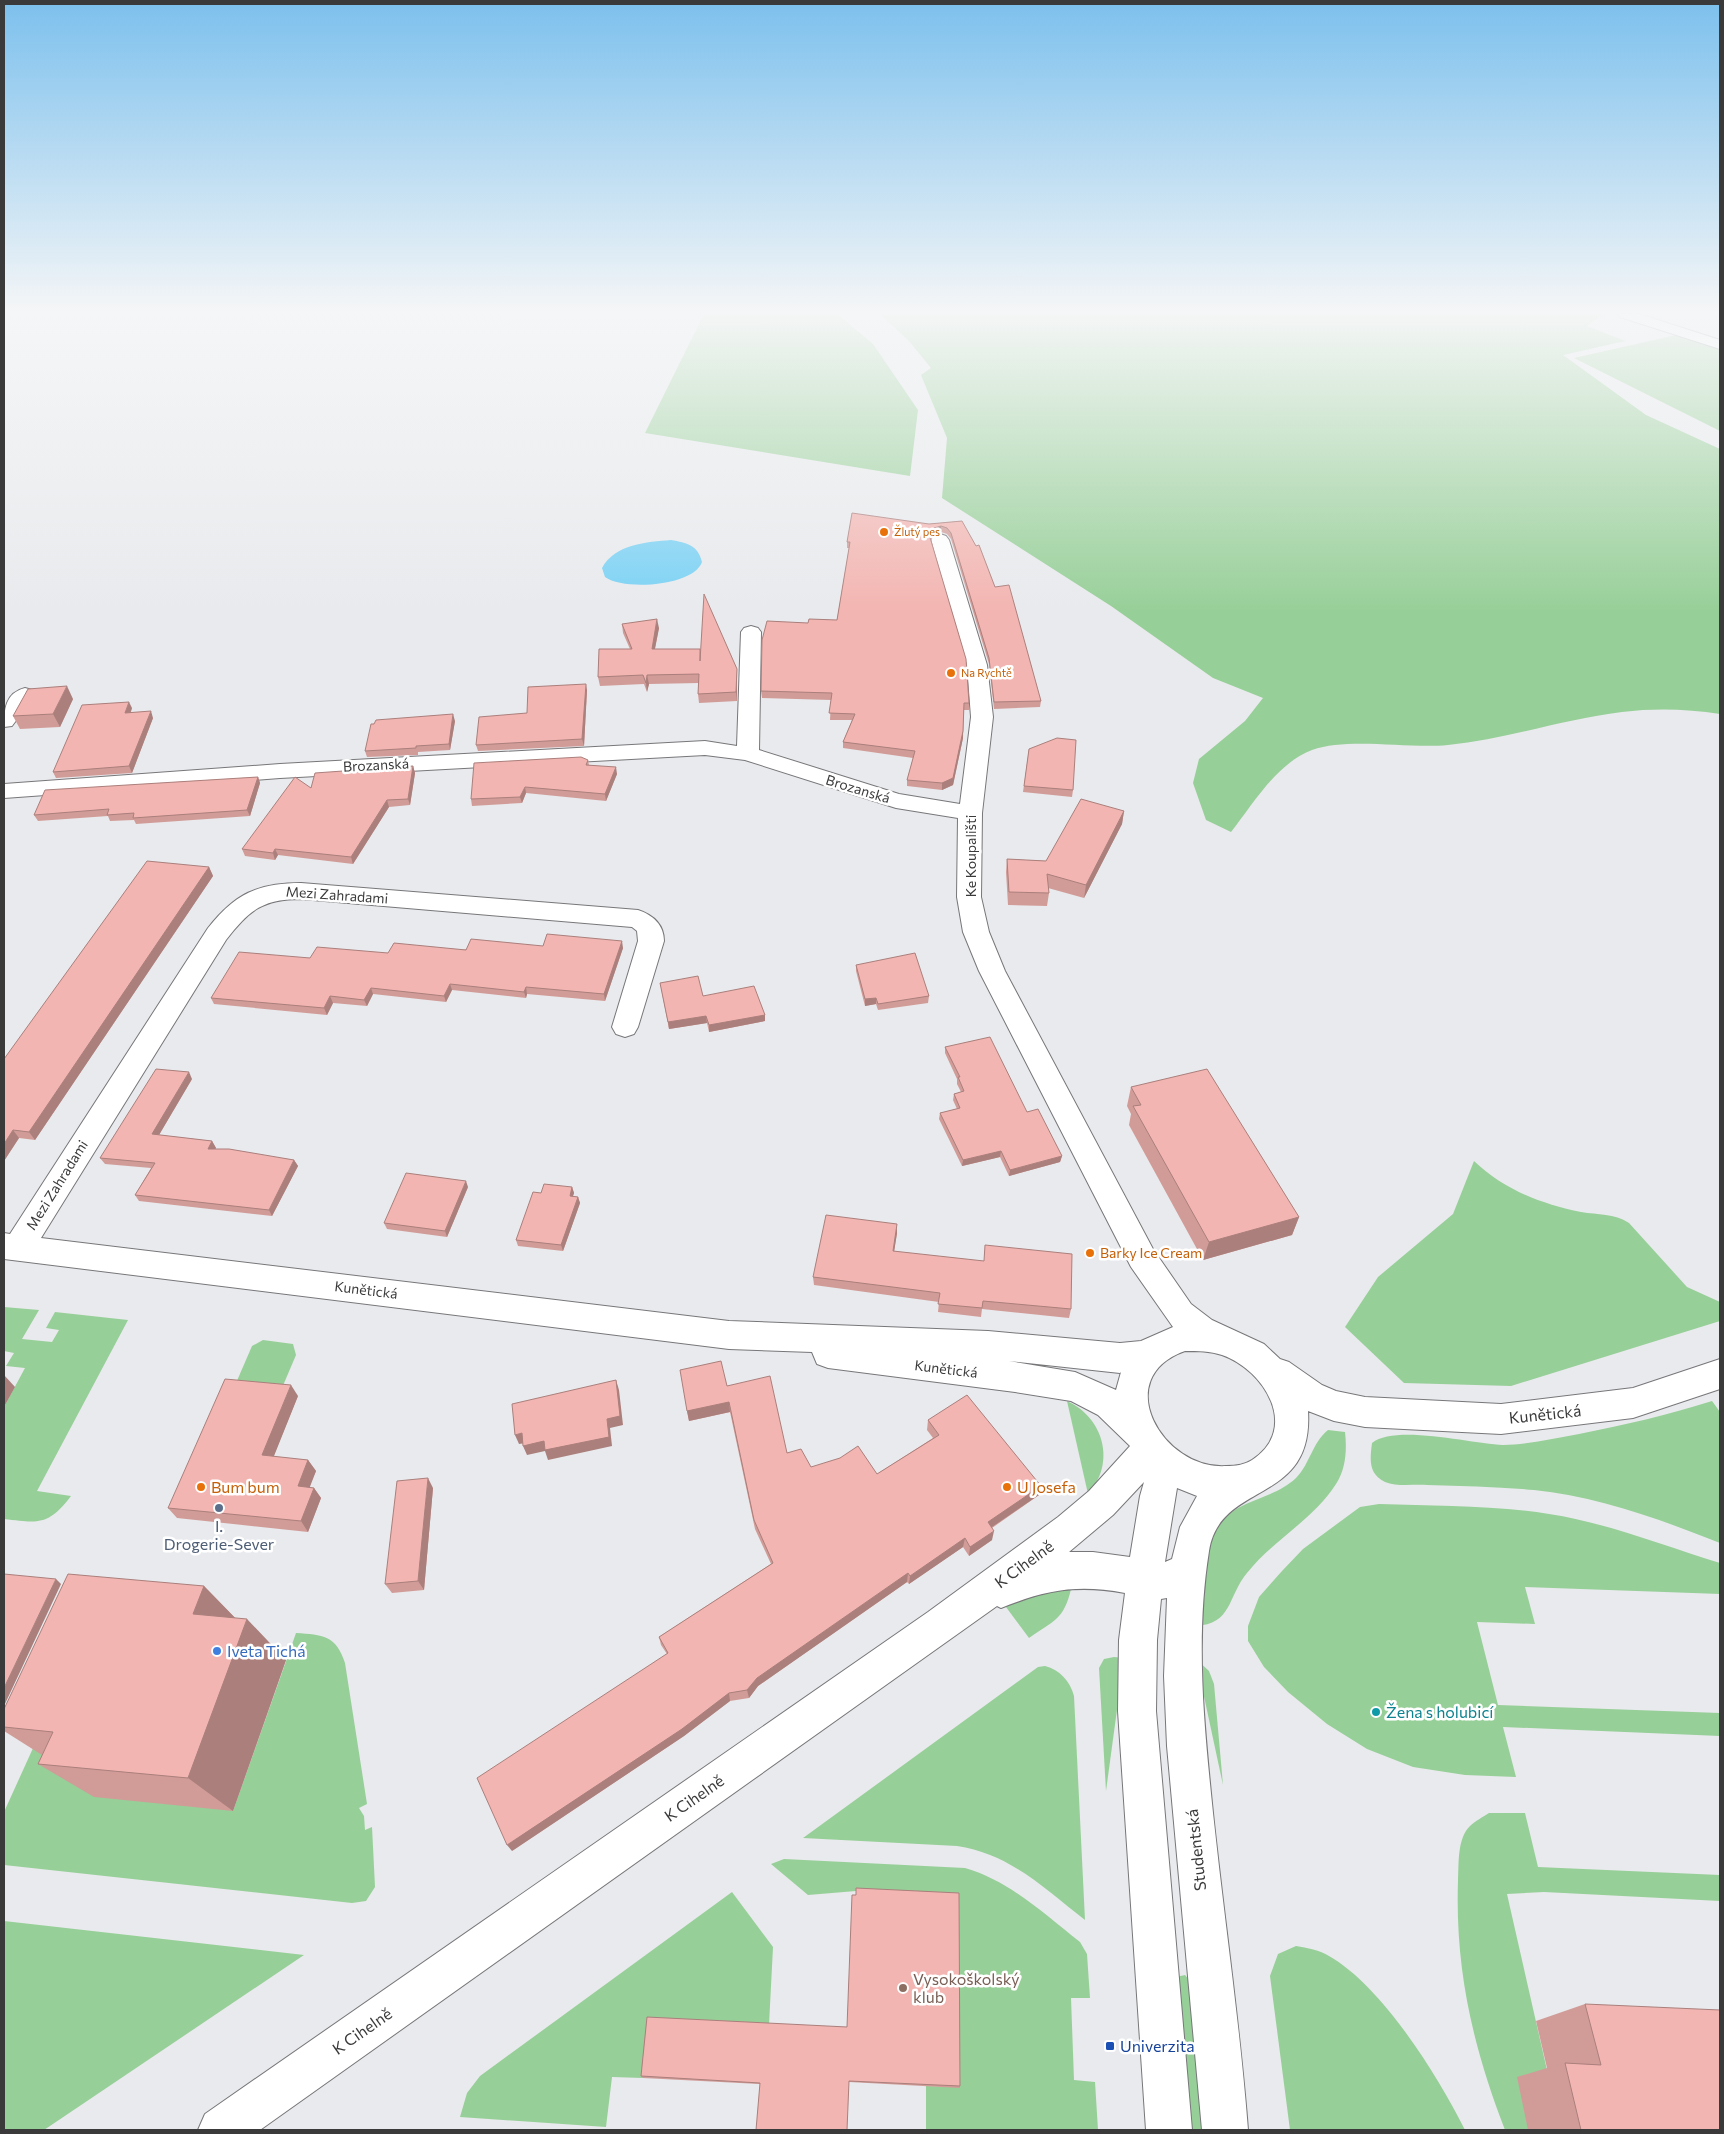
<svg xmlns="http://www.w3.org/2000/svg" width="1724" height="2134" font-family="Commissioner,sans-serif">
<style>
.green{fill:#97cf98}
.water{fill:#7ad1f4}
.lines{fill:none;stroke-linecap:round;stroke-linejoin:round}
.street-casing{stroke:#77777a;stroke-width:2}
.street{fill:#fff;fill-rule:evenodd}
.wall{fill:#d19c98}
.shaded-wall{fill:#aa7f7c}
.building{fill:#f3b5b1;stroke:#aa7f7c}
.food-dot{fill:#e8710a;stroke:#fff;stroke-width:2}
.service-dot{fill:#5c6f8a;stroke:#fff;stroke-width:2}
.shop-dot{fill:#3f7fe0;stroke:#fff;stroke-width:2}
.culture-dot{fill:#0f9aa8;stroke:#fff;stroke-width:2}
.education-dot{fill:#8d6e63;stroke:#fff;stroke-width:2}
.transit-dot{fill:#1a4fb4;stroke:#fff;stroke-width:2}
.labels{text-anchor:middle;stroke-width:5;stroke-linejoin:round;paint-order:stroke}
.far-food-label{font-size:11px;fill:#c56008;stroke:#fff;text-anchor:start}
.street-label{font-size:14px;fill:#3a3a3b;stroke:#fff}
.food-label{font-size:14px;fill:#c56008;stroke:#fff;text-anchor:start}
.near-street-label{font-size:16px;fill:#3a3a3b;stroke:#fff}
.near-food-label{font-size:16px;fill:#c56008;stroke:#fff;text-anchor:start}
.near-service-label{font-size:16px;fill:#4e5e75;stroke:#fff}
.near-shop-label{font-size:16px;fill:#366cbe;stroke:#fff;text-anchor:start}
.near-culture-label{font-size:16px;fill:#0d838f;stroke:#fff;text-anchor:start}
.near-education-label{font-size:16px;fill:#785e54;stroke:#fff;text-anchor:start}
.near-transit-label{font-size:16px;fill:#164399;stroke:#fff;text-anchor:start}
</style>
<rect width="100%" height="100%" fill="#e9eaed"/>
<g class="green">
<path d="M704,314H837L873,344L918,410L910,476L645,433Z"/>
<path d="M880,314H1603L1587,326L1625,341L1563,355L1646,415L1720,449V714C1688,709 1655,708 1622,712C1564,719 1507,739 1448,745C1407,749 1349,737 1312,750C1276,764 1254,803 1231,832L1206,820L1193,783L1199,759L1245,721L1263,698L1213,678L1111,606L942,498L947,438L921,375L931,368L909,341Z"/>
<path d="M1681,334L1720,348V431L1574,358Z"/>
<path d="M1474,1161C1503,1189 1541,1204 1581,1212C1598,1215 1614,1213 1629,1223L1687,1287L1720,1302V1321L1511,1386L1404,1383L1345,1327L1378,1277L1453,1214Z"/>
<path d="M4,1307L39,1310L22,1339L52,1342L59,1330L46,1328L55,1312L128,1320L37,1491L71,1496C48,1526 39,1523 4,1519V1407L25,1368L6,1366L14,1353L4,1351Z"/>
<path d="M263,1340L293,1344L296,1355L279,1395L233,1390L252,1346Z"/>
<path d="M1067,1401C1104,1418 1116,1463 1088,1494Z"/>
<path d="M1712,1401L1720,1412V1543C1662,1520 1597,1496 1534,1490C1498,1487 1463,1486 1427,1485C1414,1484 1397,1487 1385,1482C1368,1474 1370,1459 1372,1443C1396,1424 1472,1444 1503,1445C1528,1445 1555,1438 1579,1434C1624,1425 1668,1415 1712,1401Z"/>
<path d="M1328,1430L1345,1432C1347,1449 1346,1469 1336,1484C1313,1520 1273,1540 1247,1573C1227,1597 1233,1624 1195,1626C1200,1587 1199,1530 1238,1508C1258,1497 1279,1494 1296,1478C1310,1464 1312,1443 1328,1430Z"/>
<path d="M1379,1504C1435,1506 1493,1505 1549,1514C1608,1523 1664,1546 1720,1563V1594L1525,1587L1535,1624L1477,1622L1498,1705L1720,1713V1736L1503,1727L1516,1777L1465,1775L1413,1767L1367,1749L1327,1724L1288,1692L1264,1667L1248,1641V1626L1259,1597L1282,1571L1303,1549L1360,1507Z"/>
<path d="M1071,1589C1064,1620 1053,1621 1029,1638L1006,1607L1032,1591Z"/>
<path d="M296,1633C323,1635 336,1635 345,1663L367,1804L359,1808L364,1816L365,1830L372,1827L375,1887L366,1901L352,1903L4,1865V1812L59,1691L233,1811Z"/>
<path d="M1114,1657L1124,1658L1106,1791L1099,1668L1104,1659Z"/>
<path d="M1196,1659L1209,1671L1214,1684L1223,1785Z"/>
<path d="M1045,1666C1060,1670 1070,1681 1074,1696L1085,1920C1044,1888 1010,1854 957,1846L803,1838L1038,1667Z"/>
<path d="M1489,1813H1525L1538,1867L1720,1875V1901L1544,1892L1507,1894L1549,2079L1528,2130H1505C1473,2047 1455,1970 1458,1881C1459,1863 1457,1839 1470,1826C1475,1821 1483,1817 1489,1813Z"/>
<path d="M784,1859L965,1868C1010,1881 1044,1914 1080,1942L1087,1954L1090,1998H1071L1074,2080L1095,2082L1098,2130H926V2086L960,2087L856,1891L808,1895L771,1864Z"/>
<path d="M732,1892L773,1947L769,2025L649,2019L643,2078L612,2077L606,2127L460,2117L467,2093L480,2076Z"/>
<path d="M4,1921L304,1955L44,2130H4Z"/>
<path d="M1296,1946C1307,1948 1320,1950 1329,1956C1382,1986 1438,2076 1465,2130H1290L1270,1976L1278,1954Z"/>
<path d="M1185,1975L1195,1987L1208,2130H1187L1175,1984L1176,1977Z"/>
</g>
<path class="water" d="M671,540C687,543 698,545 702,562C694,586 624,591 605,577L602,568C615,544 647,542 671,540Z"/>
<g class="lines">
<defs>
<g id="street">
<path d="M1618,314H1639L1720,340V349L1620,317Z"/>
<path d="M940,534L946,536L949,540L987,665L993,717L982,813L981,897L989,932L1005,971L1153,1249L1191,1304L1212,1320L1264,1344L1280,1359L1289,1362L1322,1385L1336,1391L1365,1397L1501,1404L1633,1388L1720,1359V1389L1633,1418L1501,1434L1365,1427L1334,1421L1308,1411C1314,1506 1220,1480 1209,1551C1195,1638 1204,1726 1213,1813C1224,1918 1240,2024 1248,2130H1202L1167,1746L1164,1676L1167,1598L1161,1599L1157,1640L1156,1711L1192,2130H1146L1118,1711L1119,1640L1125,1593C1077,1584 1046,1590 1001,1608L997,1606L260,2130H198L205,2114L928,1612L1058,1517L1089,1491L1130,1446L1098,1415L1071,1401L1015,1392L828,1368L817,1364L812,1352L729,1349L4,1259V1233L10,1234L208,928C235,894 257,883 301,883L638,910C653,915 664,925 664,941L638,1027L634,1034L625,1037L616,1034L612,1027L638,941L637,931L632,927L301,899C263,899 249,910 226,940L41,1238L729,1321L988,1331L1120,1343L1141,1341L1173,1327L1131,1267L979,971L963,932L957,897L958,818L896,808L745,760L705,755L280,778L4,798V784L280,764L705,741L737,746L741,632L744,628L751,626L758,628L761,632L759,750L899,794L960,804L971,717L967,665L931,540L934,536ZM1185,1351C1198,1351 1210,1351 1222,1355C1265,1370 1300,1429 1252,1460C1244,1465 1235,1466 1226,1466C1163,1470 1109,1378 1185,1351ZM1009,1361L1120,1373L1121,1372L1116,1390L1075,1372ZM1144,1482L1140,1496L1130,1557L1093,1552H1069L1113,1515ZM1177,1488L1197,1496L1180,1527L1172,1559L1165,1562Z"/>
<path d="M25,688L32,690L36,694L12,726L4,727C4,710 5,693 25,688Z"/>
</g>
</defs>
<use href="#street" class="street-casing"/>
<use href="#street" class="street"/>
</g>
<g class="wall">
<path d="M962,521L1041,701L1040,707L994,709L989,664L951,539L947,534L941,532L933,534L931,538L969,703V710H964L963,738L953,785L942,790L907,786V780L913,758L843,748V742L852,720H830L831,700L762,698L761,691L808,623L837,620L849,548H847V542L929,524Z"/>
<path d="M622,624L659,628L655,649L700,655L737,669V701L699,703L698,694L699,683L649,684L647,692L644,684L600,686L598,677L630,649L623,633Z"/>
<path d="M587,690L584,746L478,751L476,745L527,713Z"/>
<path d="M73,699L60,727L20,729L13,716Z"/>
<path d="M132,708L131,712L153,718L132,773L56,778L53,772Z"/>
<path d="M455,721L450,750L418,752V755L367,757L365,751Z"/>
<path d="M1029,749L1073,790L1072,797L1023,792Z"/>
<path d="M588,760L589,765L617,774L606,801L526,793L522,803L472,806L471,799Z"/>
<path d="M413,766L415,773L410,805L389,807L353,864L278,855L275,860L245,856L242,849L311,788Z"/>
<path d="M258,777L260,783L250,816L136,824L134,820L110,821L108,816L38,821L34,815Z"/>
<path d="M1124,811L1122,824L1084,898L1048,888L1049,893L1047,906L1008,905L1006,872L1007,859L1046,861Z"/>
<path d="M209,867L213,876L35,1140L19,1138L4,1161V1059Z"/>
<path d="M543,946L623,948L605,1001L527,994L526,998L452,990L446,1002L373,994L367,1006L333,1003L327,1015L214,1004L211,998L310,958L388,953Z"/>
<path d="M856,965L929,996L928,1003L878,1010L876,1004L865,1006L856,971Z"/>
<path d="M660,983L765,1015V1021L709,1032L707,1023L669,1029Z"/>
<path d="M945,1047L1027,1112L1062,1156L1060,1162L1009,1176L1000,1157L962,1166L939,1119L940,1113L957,1109L953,1100L954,1094L961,1092L957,1084V1079L945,1053Z"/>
<path d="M192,1079L159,1135L212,1141L216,1148L215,1149L294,1160L298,1166L272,1216L139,1201L135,1195L151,1168L105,1164L100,1158Z"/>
<path d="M1131,1087L1299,1217L1292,1235L1203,1260L1129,1125L1131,1114L1127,1106Z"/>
<path d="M468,1187L447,1237L387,1229L384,1223Z"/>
<path d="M572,1187L574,1193L573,1196L578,1197L580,1203L563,1251L518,1246L516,1240L541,1193Z"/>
<path d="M897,1233L894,1251L1071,1309L1069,1318L982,1309L981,1317L938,1312L939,1302L814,1285L813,1277Z"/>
<path d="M727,1386L787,1453L811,1467L877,1474L933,1438L927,1430L928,1420L1039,1495L992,1528V1540L969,1556L963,1547L909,1584L907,1582L758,1686L749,1698L730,1701L684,1736L512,1851L667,1654L661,1645L659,1637L771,1564L755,1529L730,1412L689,1421L687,1411Z"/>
<path d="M298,1396L273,1457L308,1460L316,1471L309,1487L314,1488L321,1498L308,1532L177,1518L168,1508Z"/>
<path d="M433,1488L424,1590L392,1593L385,1584Z"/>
<path d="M204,1586L235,1618L286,1660L233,1811L94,1797L38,1764L42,1755L4,1731V1709Z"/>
<path d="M1585,2004L1720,2130H1528L1517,2077L1547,2068L1536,2021Z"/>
<path d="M647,2017L960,2086V2088L849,2082L759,2084L643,2078L641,2076Z"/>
</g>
<g class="shaded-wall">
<path d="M941,526V532L933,534L929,541V534L934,528Z"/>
<path d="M657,619L659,628L653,658L652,649Z"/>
<path d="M737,669V701L736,692Z"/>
<path d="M647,675L649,684L647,692L646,683Z"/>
<path d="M586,684L587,690L584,746L582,739Z"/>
<path d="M67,686L73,699L60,727L53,714Z"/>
<path d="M129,702L132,708L128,719L125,713Z"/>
<path d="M151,711L153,718L132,773L129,766Z"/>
<path d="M453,714L455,721L450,750L449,744Z"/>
<path d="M963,731V738L953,785L942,790V783Z"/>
<path d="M413,766L415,773L410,805L408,799Z"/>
<path d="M616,767L617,774L606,801L605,794Z"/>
<path d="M258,777L260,783L250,816L247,810Z"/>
<path d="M525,787L526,793L522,803L520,797Z"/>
<path d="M387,800L389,807L353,864L351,857Z"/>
<path d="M1124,811L1122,824L1084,898L1086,885Z"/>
<path d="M275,849L278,855L275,860L273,853Z"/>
<path d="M209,867L213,876L35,1140L29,1132Z"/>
<path d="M622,941L623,948L605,1001L604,994Z"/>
<path d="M450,984L452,990L446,1002L444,996Z"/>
<path d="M526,987L527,994L526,998L524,992Z"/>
<path d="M371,988L373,994L367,1006L364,1000Z"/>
<path d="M330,996L333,1003L327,1015L324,1008Z"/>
<path d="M876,998V1004L865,1006V999Z"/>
<path d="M765,1015V1021L709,1032V1025Z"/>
<path d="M706,1016L707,1023L669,1029L668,1022Z"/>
<path d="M189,1072L192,1079L156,1140L152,1134Z"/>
<path d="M13,1130L19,1138L4,1161V1144Z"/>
<path d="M212,1141L216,1148L211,1155L208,1149Z"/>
<path d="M1001,1151L1000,1157L962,1166L963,1160Z"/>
<path d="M1062,1156L1060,1162L1009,1176L1010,1170Z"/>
<path d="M294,1160L298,1166L272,1216L269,1210Z"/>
<path d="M466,1181L468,1187L447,1237L445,1231Z"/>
<path d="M572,1187L574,1193L571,1202L570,1196Z"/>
<path d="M578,1197L580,1203L563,1251L561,1245Z"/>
<path d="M1299,1217L1292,1235L1203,1260L1209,1242Z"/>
<path d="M897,1224V1233L893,1259V1251Z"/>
<path d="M4,1375L15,1387L4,1407Z"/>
<path d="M616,1380L619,1390L623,1425L610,1428L612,1446L548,1460L545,1451L527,1455L523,1446L607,1419Z"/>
<path d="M291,1385L298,1396L270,1466L262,1455Z"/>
<path d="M729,1402L730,1412L689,1421L687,1411Z"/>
<path d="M522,1433L526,1443L519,1444L515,1435Z"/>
<path d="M308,1460L316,1471L306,1497L298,1486Z"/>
<path d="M428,1478L433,1488L424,1590L418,1581Z"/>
<path d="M1041,1486L1039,1495L986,1531L988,1522Z"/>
<path d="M314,1488L321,1498L308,1532L301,1521Z"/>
<path d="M994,1531L992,1540L969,1556L970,1547Z"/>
<path d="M965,1538L963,1547L909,1584L910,1576Z"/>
<path d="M908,1573L907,1582L758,1686L749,1698L747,1690L757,1678Z"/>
<path d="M56,1579L61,1584L4,1706V1688Z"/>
<path d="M204,1586L244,1627L247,1619L286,1660L233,1811L188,1778L193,1614Z"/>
<path d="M729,1693L730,1701L684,1736L512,1851L507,1845Z"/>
</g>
<g class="building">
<path d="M852,513L929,524L962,521L976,546L979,545L995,587L1009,585L1041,701L994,702L989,658L951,533L947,528L941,526L934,528L929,534L966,659L969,703H964L963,731L953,778L942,783L907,780L915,751L843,742L855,714L829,713L832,693L761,691L762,640L767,621L808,623L809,619L837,620L850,542H847Z"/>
<path d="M704,594L737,669L736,692L698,694L699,674L647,675L646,683L643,675L598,677L599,649H632L622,624L657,619L652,649H700V661Z"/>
<path d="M586,684L582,739L476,745L479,717L527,713L528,687Z"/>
<path d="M67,686L53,714L13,716L28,689Z"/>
<path d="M129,702L125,713L151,711L129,766L53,772L82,705Z"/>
<path d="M453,714L449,744L416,746V748L365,751L371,724H374L376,720Z"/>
<path d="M1057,738L1076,740L1073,790L1024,786L1029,749Z"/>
<path d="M581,757L588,760L586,765L616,767L605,794L525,787L520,797L471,799L474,763Z"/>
<path d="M413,766L408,799L387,800L351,857L275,849L273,853L242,849L295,777L311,788L315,773Z"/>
<path d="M258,777L247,810L133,818L134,813L107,815L109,809L34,815L45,790Z"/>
<path d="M1081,799L1124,811L1086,885L1047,874L1049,893L1009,892L1007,859L1046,861Z"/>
<path d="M147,861L209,867L29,1132L13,1130L4,1144V1059Z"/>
<path d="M547,934L622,941L604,994L526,987L524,992L450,984L444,996L371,988L364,1000L330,996L324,1008L211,998L239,952L310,958L317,947L388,953L394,943L466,950L471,939L543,946Z"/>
<path d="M915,953L929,996L878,1004L876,998L865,999L856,965Z"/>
<path d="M698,976L703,996L754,986L765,1015L709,1025L706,1016L668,1022L660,983Z"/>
<path d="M990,1037L1027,1112L1038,1109L1062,1156L1010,1170L1001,1151L963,1160L940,1113L960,1108L954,1094L964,1091L958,1077H960L945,1047Z"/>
<path d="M156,1069L189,1072L152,1134L212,1141L208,1149H229L294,1160L269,1210L135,1195L155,1163L100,1158Z"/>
<path d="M1207,1069L1299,1217L1209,1242L1133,1106L1141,1105L1131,1087Z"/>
<path d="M406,1173L466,1181L445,1231L384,1223Z"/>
<path d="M544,1184L572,1187L570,1196L578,1197L561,1245L516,1240L533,1192L541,1193Z"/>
<path d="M826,1215L897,1224L893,1251L984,1261L985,1245L1072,1254L1071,1309L983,1301L982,1308L938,1304L940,1293L813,1277Z"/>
<path d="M721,1361L727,1386L770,1376L787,1453L801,1449L811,1467L840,1458L858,1446L877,1474L939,1435L928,1420L967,1395L1041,1486L988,1522L994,1531L970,1547L965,1538L910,1576L908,1573L757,1678L747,1690L729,1693L682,1729L507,1845L477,1778L668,1653L659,1637L773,1563L754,1520L729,1402L687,1411L680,1370Z"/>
<path d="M225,1379L291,1385L262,1455L308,1460L298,1486L314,1488L301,1521L168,1508Z"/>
<path d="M616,1380L620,1416L607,1419L609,1437L545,1450L544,1441L523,1446L522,1433L515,1435L512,1404Z"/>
<path d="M428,1478L418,1581L385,1584L397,1481Z"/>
<path d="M4,1574L56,1579L4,1688Z"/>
<path d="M68,1574L204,1586L193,1614L247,1619L188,1778L38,1764L53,1732L4,1727V1709Z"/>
<path d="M856,1888L959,1893L960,2086L849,2081L847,2130H756L760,2083L641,2076L647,2017L847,2027L852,1895H856Z"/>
<path d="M1585,2004L1720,2010V2130H1581L1565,2063L1601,2065Z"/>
</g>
<linearGradient id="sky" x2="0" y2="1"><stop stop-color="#7cc0ed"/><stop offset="0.51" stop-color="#f5f6f7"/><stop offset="1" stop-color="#f5f6f7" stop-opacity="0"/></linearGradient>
<rect width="1724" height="612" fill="url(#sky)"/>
<g class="food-dot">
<circle cx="884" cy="532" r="5"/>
<circle cx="951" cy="673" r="5"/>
<circle cx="1090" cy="1253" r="5"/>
<circle cx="201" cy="1487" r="5"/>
<circle cx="1007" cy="1487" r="5"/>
</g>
<circle class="service-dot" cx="219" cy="1508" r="5"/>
<circle class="shop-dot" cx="217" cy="1651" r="5"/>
<circle class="culture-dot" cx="1376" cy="1712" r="5"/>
<circle class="education-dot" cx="903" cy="1988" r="5"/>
<rect class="transit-dot" x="1105" y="2041" width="10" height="10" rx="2.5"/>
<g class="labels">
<g class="far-food-label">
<text x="894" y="536">Žlutý pes</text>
<text x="961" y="677">Na Rychtě</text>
</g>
<g class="street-label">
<text transform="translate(376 765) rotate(-3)" y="5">Brozanská</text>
<text transform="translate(858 789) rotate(17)" y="5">Brozanská</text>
<text transform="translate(971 856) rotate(-90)" y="5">Ke Koupališti</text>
<text transform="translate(337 895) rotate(4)" y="5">Mezi Zahradami</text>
<text transform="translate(57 1185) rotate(-58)" y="5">Mezi Zahradami</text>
<text transform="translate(366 1290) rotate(7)" y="5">Kunětická</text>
<text transform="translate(946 1369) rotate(7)" y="5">Kunětická</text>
</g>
<g class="food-label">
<text x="1100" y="1258">Barky Ice Cream</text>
</g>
<g class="near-street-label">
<text transform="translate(1545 1414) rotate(-6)" y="6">Kunětická</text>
<text transform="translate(1024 1564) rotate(-36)" y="6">K Cihelně</text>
<text transform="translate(694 1798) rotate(-35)" y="6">K Cihelně</text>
<text transform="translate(1196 1850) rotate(-96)" y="6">Studentská</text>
<text transform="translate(362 2031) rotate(-35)" y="6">K Cihelně</text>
</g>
<g class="near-food-label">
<text x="211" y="1493">Bum bum</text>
<text x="1017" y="1493">U Josefa</text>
</g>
<g class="near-service-label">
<text x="219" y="1532">I.<tspan x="219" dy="18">Drogerie-Sever</tspan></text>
</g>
<g class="near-shop-label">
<text x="227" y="1657">Iveta Tichá</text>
</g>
<g class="near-culture-label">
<text x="1386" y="1718">Žena s holubicí</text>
</g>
<g class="near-education-label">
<text x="913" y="1985">Vysokoškolský<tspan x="913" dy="18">klub</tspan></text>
</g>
<g class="near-transit-label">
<text x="1120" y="2052">Univerzita</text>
</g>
</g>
<rect width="1724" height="2134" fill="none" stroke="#3a3a3b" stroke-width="10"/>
</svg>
